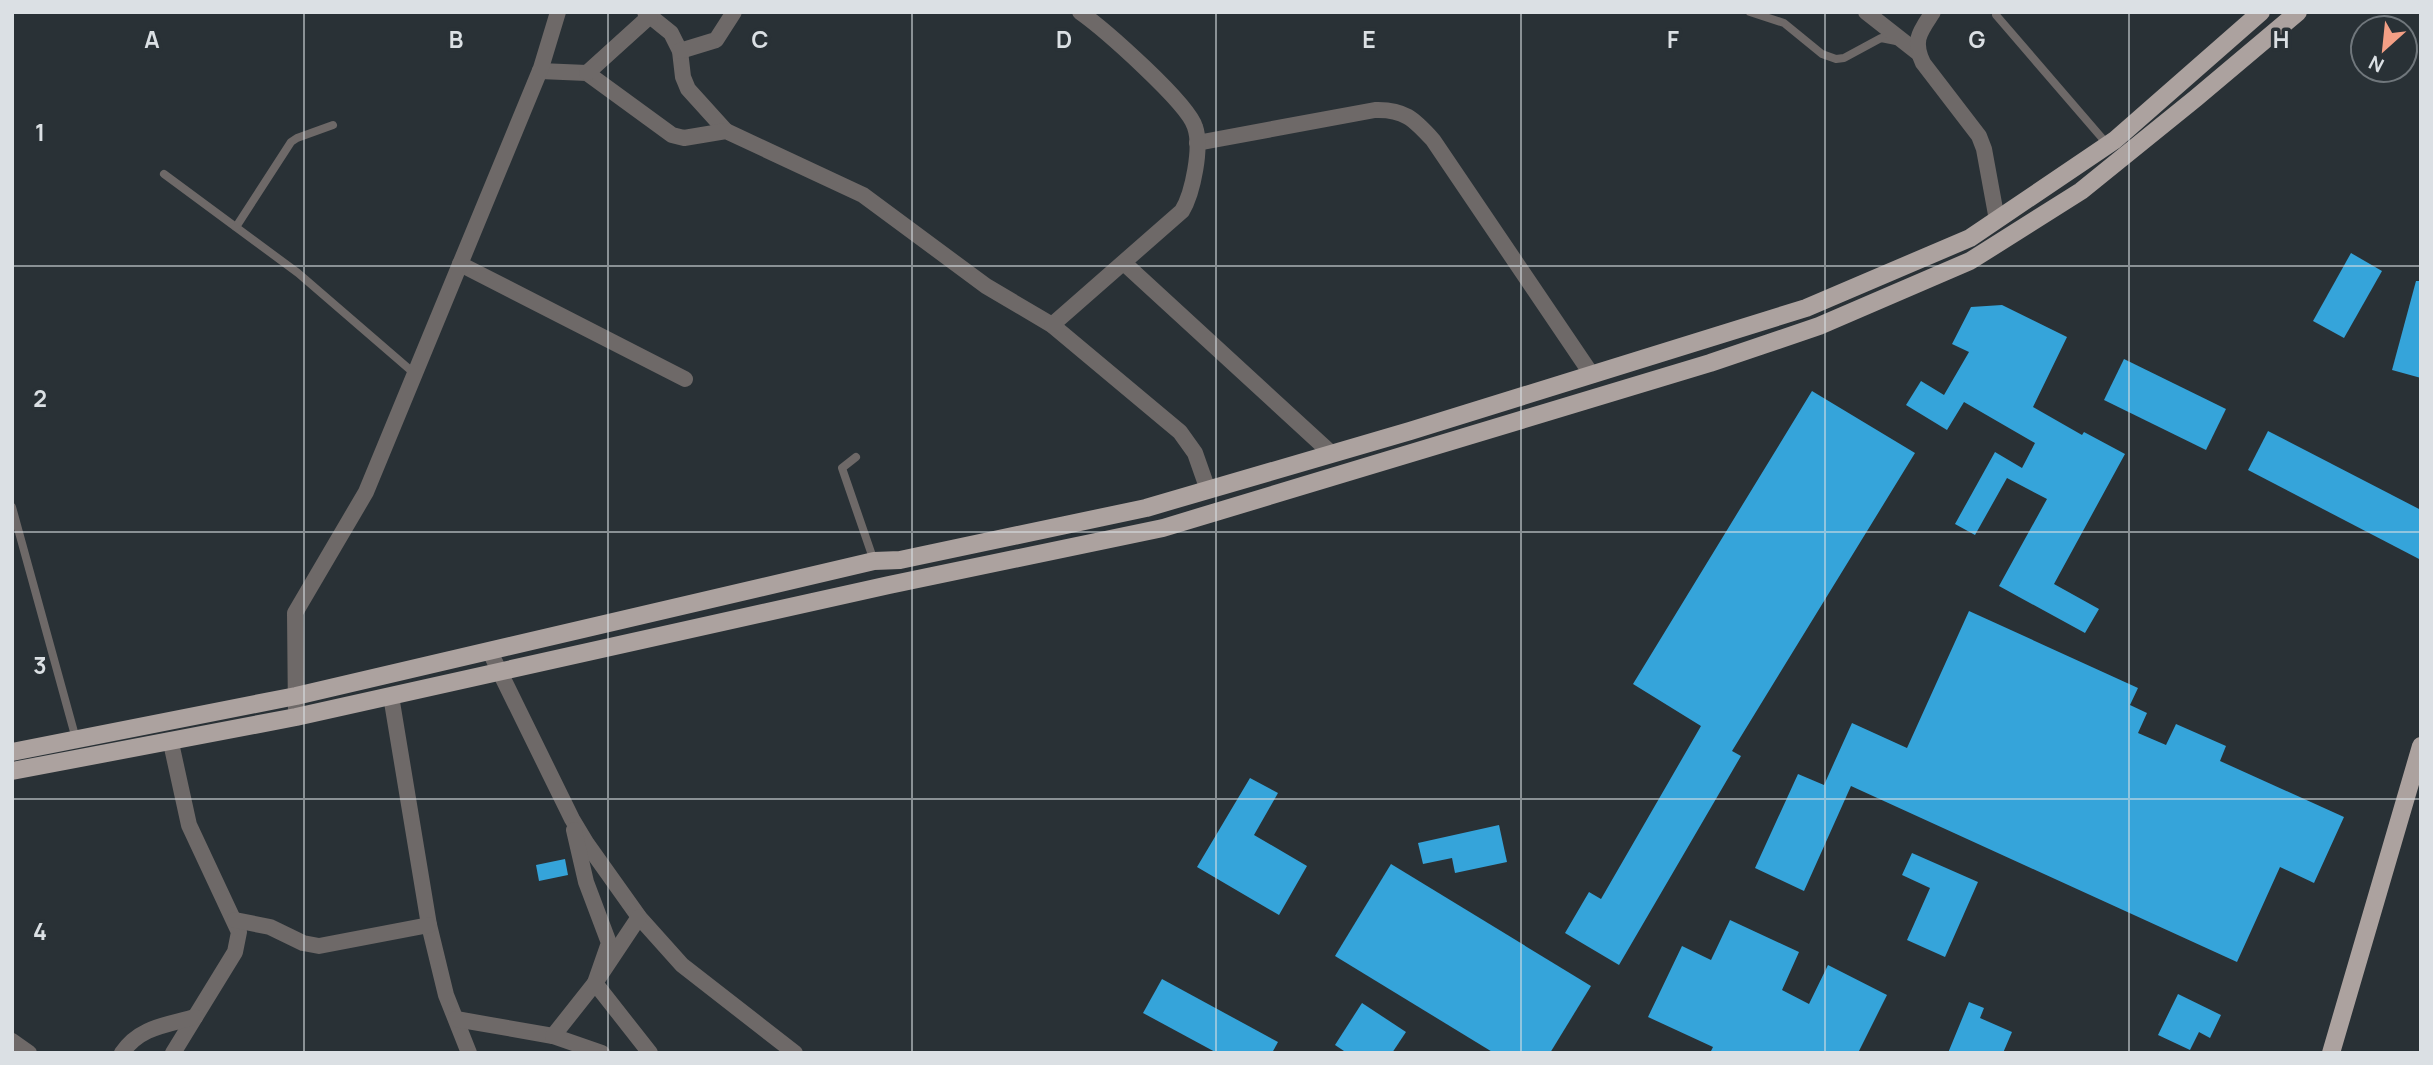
<svg xmlns="http://www.w3.org/2000/svg" width="2433" height="1065" font-family="Manrope,sans-serif">
<style>
.building{fill:#35a4da}
.lines{fill:none;stroke-linecap:round;stroke-linejoin:round}
.service{stroke:#6e6968;stroke-width:8}
.minor{stroke:#6e6968;stroke-width:16}
.primary{stroke:#aca29f;stroke-width:18}
.grid{fill:none;stroke:#dbe0e4;stroke-width:2;stroke-opacity:0.55}
.grid-label{font-size:23px;text-anchor:middle;font-weight:bold;fill:#dbe0e4;stroke:#293136;stroke-width:7;stroke-linejoin:round;paint-order:stroke}
</style>
<rect width="100%" height="100%" fill="#293136"/>
<g class="building">
<path d="M2351,253L2382,271L2344,338L2313,321Z"/>
<path d="M2416,281H2421V378L2392,370Z"/>
<path d="M2002,305L2067,337L2033,407L2082,435L2084,432L2125,454L2054,584L2099,609L2085,633L1999,586L2047,499L2007,478L1975,535L1955,524L1995,452L2022,468L2035,443L1964,402L1947,430L1906,405L1921,381L1944,395L1969,352L1952,344L1971,307Z"/>
<path d="M2124,359L2226,409L2206,450L2104,400Z"/>
<path d="M1812,391L1915,453L1732,751L1741,756L1619,965L1565,933L1589,892L1601,899L1701,726L1633,684Z"/>
<path d="M2268,431L2421,510V560L2248,470Z"/>
<path d="M1969,611L2138,688L2130,705L2147,713L2138,733L2166,745L2176,724L2226,746L2220,761L2344,817L2314,883L2280,867L2237,962L1851,786L1804,891L1755,868L1798,774L1824,785L1852,723L1907,748Z"/>
<path d="M1250,778L1278,793L1254,835L1307,866L1279,915L1197,867Z"/>
<path d="M1499,825L1507,862L1455,873L1452,858L1423,864L1418,843Z"/>
<path d="M1912,853L1978,882L1945,957L1907,940L1930,888L1902,875Z"/>
<path d="M565,859L568,875L539,881L536,865Z"/>
<path d="M1391,864L1591,986L1550,1053H1494L1335,956Z"/>
<path d="M1730,920L1799,952L1782,990L1809,1004L1828,965L1887,995L1858,1053H1710L1713,1047L1648,1017L1682,946L1711,960Z"/>
<path d="M1162,979L1278,1042L1272,1053H1217L1143,1013Z"/>
<path d="M2178,994L2221,1015L2210,1038L2199,1032L2190,1050L2158,1035Z"/>
<path d="M1969,1002L1984,1008L1980,1018L2012,1032L2003,1053H1948Z"/>
<path d="M1362,1003L1406,1032L1392,1053H1347L1335,1045Z"/>
</g>
<g class="lines">
<g class="service">
<path d="M1750,12L1784,23L1822,54L1836,59L1844,58L1881,38L1896,41"/>
<path d="M1997,12L1996,15L2108,145"/>
<path d="M164,174L298,273L415,374"/>
<path d="M236,227L291,142L297,138L333,125"/>
<path d="M856,457L842,468L874,561"/>
<path d="M12,507L76,739"/>
</g>
<g class="minor">
<path d="M645,12L671,33L680,51L683,77L688,89L726,131"/>
<path d="M1866,12L1917,52"/>
<path d="M1933,12C1920,32 1912,40 1923,63L1979,136L1984,149L1997,220"/>
<path d="M680,51L716,40L734,12"/>
<path d="M540,71L587,73L672,135L684,138L726,131L863,195L986,286L1052,325L1180,432L1195,453L1208,490"/>
<path d="M587,73L650,16"/>
<path d="M1197,143L1375,110C1404,109 1414,119 1433,140L1592,375"/>
<path d="M1124,263L1332,454"/>
<path d="M460,264L685,379"/>
<path d="M1052,325L1182,211C1193,193 1202,147 1195,127C1188,103 1104,29 1080,12"/>
<path d="M490,652L572,819L587,844L639,917L682,965L795,1053"/>
<path d="M391,696L429,925L446,995L469,1053"/>
<path d="M296,717L295,613L366,492L541,68L558,12"/>
<path d="M171,743L189,825L239,932L235,952L173,1053"/>
<path d="M574,830L586,882L609,943L595,983L650,1053"/>
<path d="M235,920L270,927L303,943L319,946L429,925"/>
<path d="M456,1019L553,1036L602,1053"/>
<path d="M553,1036L595,983L639,917"/>
<path d="M12,1041L29,1053"/>
<path d="M122,1053C139,1027 167,1025 195,1017"/>
</g>
<g class="primary">
<path d="M12,752L296,696L874,561L900,560L1146,508L1410,431L1806,308L1970,238L2115,140L2261,12"/>
<path d="M12,771L296,717L889,585L1163,528L1710,363L1819,326L1970,261L2081,191L2196,98L2298,12"/>
<path d="M2331,1053L2421,746"/>
</g>
</g>
<path class="grid" d="M304,12V1053M608,12V1053M912,12V1053M1216,12V1053M1521,12V1053M1825,12V1053M2129,12V1053M12,266H2421M12,532H2421M12,799H2421"/>
<g class="grid-label">
<text x="152" y="48">A</text>
<text x="456" y="48">B</text>
<text x="760" y="48">C</text>
<text x="1064" y="48">D</text>
<text x="1369" y="48">E</text>
<text x="1673" y="48">F</text>
<text x="1977" y="48">G</text>
<text x="2281" y="48">H</text>
<text x="40" y="141">1</text>
<text x="40" y="407">2</text>
<text x="40" y="674">3</text>
<text x="40" y="940">4</text>
</g>
<rect width="2433" height="1065" fill="none" stroke="#dbe0e4" stroke-width="28"/>
<g transform="translate(2384 49) rotate(207)"><circle r="33" fill="#293136" stroke="#70777c" stroke-width="2"/>
<path d="M0-5L12 26L0 18L-12 26Z" fill="#f39f85"/>
<text y="-10" font-size="19" font-weight="bold" text-anchor="middle" fill="#dbe0e4">N</text>
</g>
</svg>
